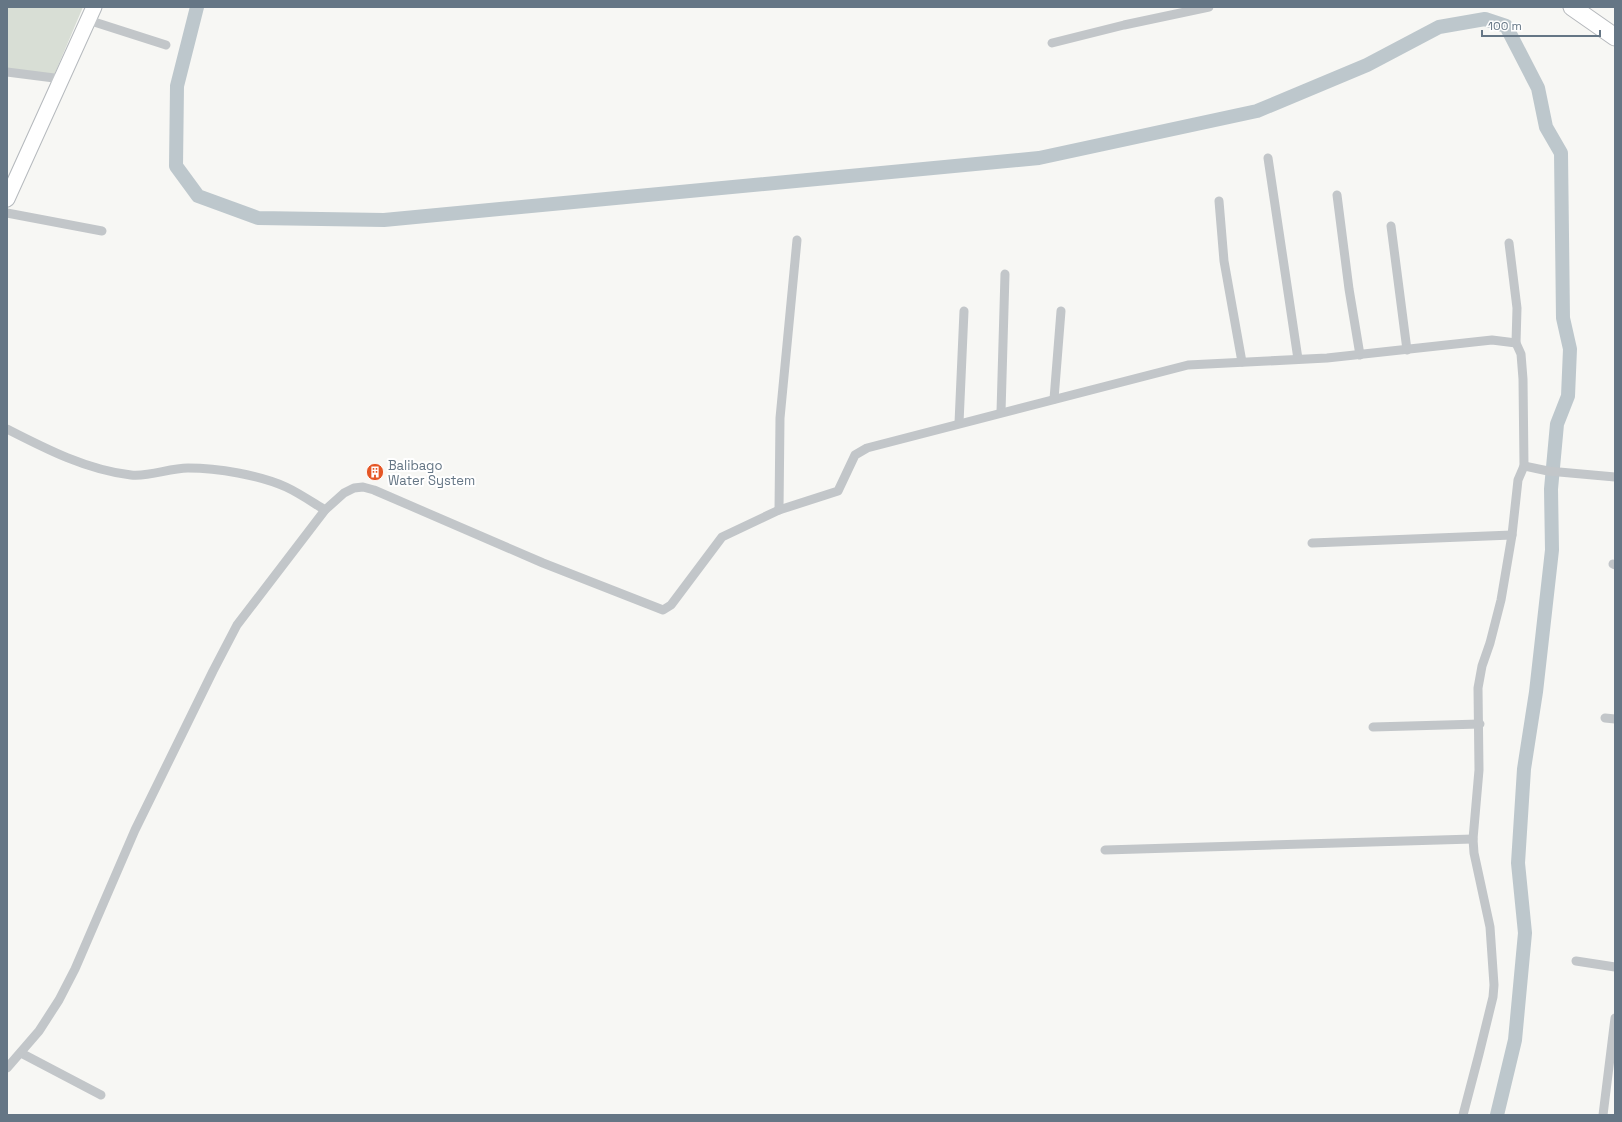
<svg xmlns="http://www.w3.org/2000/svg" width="1622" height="1122" font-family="'Space Grotesk',sans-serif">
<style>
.green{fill:#d8ded5}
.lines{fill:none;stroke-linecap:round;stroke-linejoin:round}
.river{stroke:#bdc7cc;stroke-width:14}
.primary-casing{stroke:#b5b9bd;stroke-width:17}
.highway-casing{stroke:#b5b8bc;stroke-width:19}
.street{stroke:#c2c6c9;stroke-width:9}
.primary{stroke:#fff;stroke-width:15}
.highway{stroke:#fff;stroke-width:17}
.labels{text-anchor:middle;stroke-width:4;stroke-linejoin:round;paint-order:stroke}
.poi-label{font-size:13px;fill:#657685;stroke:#fff;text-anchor:start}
</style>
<rect width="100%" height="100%" fill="#f7f7f4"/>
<path class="green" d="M7,7H83L52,80L7,72Z"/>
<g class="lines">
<path class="river" d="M197,7L177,86L176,166L198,196L258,218L384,220L1039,158L1257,111L1367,65L1439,27L1485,19L1506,26L1538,88L1546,127L1561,153L1563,318L1570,349L1568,396L1557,424L1551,489L1552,550L1536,692L1524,769L1518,863L1525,933L1515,1040L1497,1115"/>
<defs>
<path id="primary" d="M7,199L94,7"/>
<path id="highway" d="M1572,7L1615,37"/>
</defs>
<use href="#primary" class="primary-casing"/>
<use href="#highway" class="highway-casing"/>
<g class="street">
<path d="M88,20L166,45"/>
<path d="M1052,43L1124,25L1209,7"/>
<path d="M7,72L62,79"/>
<path d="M1268,158L1298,359"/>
<path d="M1337,195L1349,289L1360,355"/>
<path d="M1219,201L1224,261L1242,362"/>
<path d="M7,213L102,231"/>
<path d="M1391,226L1407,350"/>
<path d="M1054,399L1061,311"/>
<path d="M1001,412L1005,274"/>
<path d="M959,423L964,311"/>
<path d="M7,429C46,449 87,470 131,475C150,477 169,468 188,468C218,468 259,475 286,487C299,493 312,502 325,510"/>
<path d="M1524,466L1548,471L1615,477"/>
<path d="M779,510L780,418L797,240"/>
<path d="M1312,543L1512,535"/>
<path d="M1613,564L1615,565"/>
<path d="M1605,718L1615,719"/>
<path d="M1373,727L1480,724"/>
<path d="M1105,850L1473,839"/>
<path d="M1576,961L1615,967"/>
<path d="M21,1053L101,1095"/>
<path d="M7,1068L39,1031L59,1000L75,969L135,830L213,671L237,625L325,510L344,493L354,488L363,487L374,490L543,563L663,610L671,605L722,537L779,510L838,491L855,455L867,448L1188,365L1327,358L1492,340L1516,343"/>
<path d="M1463,1115L1479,1054L1493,997L1494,985L1490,927L1474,853L1473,839L1479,770L1478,688L1482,666L1490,643L1501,600L1512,535L1518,480L1524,466L1523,379L1521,354L1516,343L1517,308L1509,243"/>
<path d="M1603,1115L1615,1018"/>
</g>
<use href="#primary" class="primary"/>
<use href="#highway" class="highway"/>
</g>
<defs>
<symbol id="building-disc" viewBox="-11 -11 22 22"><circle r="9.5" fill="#e55625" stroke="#fff"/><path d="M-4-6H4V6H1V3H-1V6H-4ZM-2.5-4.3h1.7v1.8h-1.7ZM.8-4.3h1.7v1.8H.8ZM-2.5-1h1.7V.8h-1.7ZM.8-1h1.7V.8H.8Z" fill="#fff"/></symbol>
</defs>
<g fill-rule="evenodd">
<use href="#building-disc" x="365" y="462" width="20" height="20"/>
</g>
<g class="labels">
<g class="poi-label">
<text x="388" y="470">Balibago<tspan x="388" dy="15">Water System</tspan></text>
</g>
</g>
<rect width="1622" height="1122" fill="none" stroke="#657685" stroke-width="16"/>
<path d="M1482 30v6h118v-6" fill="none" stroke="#657685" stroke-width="2"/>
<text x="1488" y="30" font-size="12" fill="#657685" stroke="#ffffff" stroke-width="3" paint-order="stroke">100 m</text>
</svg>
